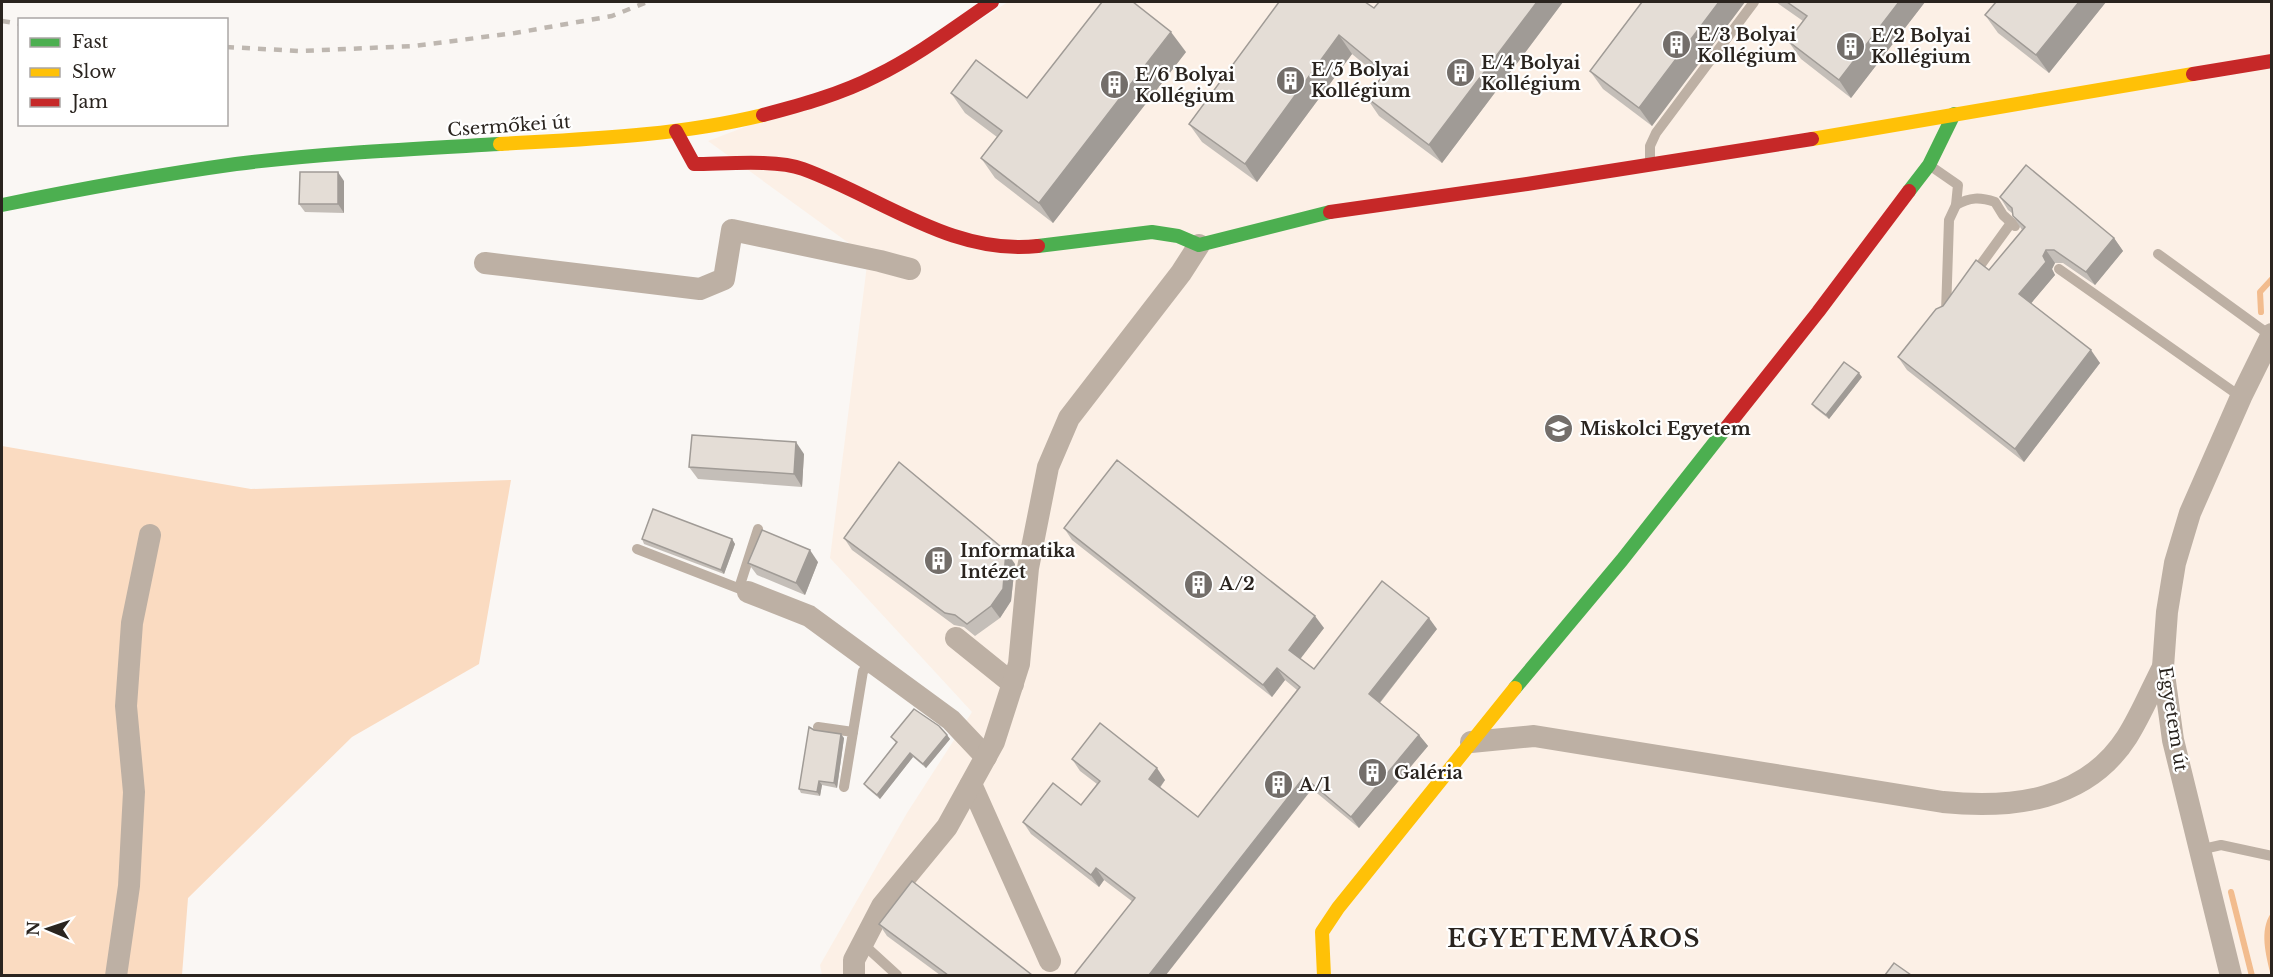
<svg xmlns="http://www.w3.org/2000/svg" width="2273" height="977" font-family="'Libre Baskerville',serif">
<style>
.built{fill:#fcf0e6}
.green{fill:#fadbc1}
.water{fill:#f2bc8e}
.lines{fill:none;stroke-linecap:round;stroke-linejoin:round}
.stream{stroke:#f2bc8e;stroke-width:6}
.lane{stroke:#bdb0a4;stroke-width:10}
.street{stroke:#bdb0a4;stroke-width:22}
.fast{stroke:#4caf50;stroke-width:14}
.slow{stroke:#ffc107;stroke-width:14}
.jam{stroke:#c62828;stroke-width:14}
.rail{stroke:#beb7b0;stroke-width:4.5;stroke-dasharray:8 8;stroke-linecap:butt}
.wall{fill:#c4beb8}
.shaded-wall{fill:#a09b96}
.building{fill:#e4ddd6;stroke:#a09b96;stroke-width:1.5}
.labels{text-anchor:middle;stroke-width:4.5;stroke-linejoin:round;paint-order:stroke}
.poi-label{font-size:18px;font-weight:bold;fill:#2a241f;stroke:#fff;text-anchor:start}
.street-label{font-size:18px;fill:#2a241f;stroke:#fff}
.district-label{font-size:24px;font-weight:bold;letter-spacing:1.5px;fill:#2a241f;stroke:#fff}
</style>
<rect width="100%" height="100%" fill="#faf7f4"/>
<path class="built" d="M1008,2H2271V975H822L820,965L907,813L972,712L830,558L868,257L708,141L913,63Z"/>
<path class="green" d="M2,446L251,489L511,480L479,664L352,737L188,898L182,975H2Z"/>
<path class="water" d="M2271,913L2272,975L2271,976C2266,955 2259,931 2271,913Z"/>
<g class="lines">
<g class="stream">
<path d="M2261,312L2260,292L2272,279"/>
<path d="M2231,892L2252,976"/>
</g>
<g class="lane">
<path d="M1650,162V146L1656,133L1754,2"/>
<path d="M1932,167L1958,185L1956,205L1949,220L1946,313"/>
<path d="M1956,205C1970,197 1980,197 1995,202L2003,215L2015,226"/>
<path d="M2158,254L2271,336"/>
<path d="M2059,269L2241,397"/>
<path d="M1974,274L2011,223"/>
<path d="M637,549L748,592"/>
<path d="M739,588L758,529"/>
<path d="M818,727L853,732L844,787"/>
<path d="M853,732L863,671L870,666L877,665"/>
<path d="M2199,850L2221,845L2272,856"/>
<path d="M863,944L897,975"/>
</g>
<g class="street">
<path d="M485,263L700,289L724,279L732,230L880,261L910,269"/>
<path d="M748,592L809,616L951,720L986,757"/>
<path d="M956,638L1013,684"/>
<path d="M1471,742L1534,736L1943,802C2012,809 2086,801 2127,737C2141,715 2151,690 2163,667"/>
<path d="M971,784L1050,961"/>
<path d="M116,976L129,886L134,792L126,706L132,623L150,535"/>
<path d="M854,976V960L882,906L947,827L994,742L1019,664L1028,568L1048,467L1069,418L1181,273L1199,245"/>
<path d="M2231,976L2173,740L2163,667L2167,612L2175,563L2190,513L2241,397L2272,334"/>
</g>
<g class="fast">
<path d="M1909,191L1929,165L1954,114"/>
<path d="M2,205C80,189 157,175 236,164C323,153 412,149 500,144"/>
<path d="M1038,246L1152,232L1178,236L1199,245L1330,212"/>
<path d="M1515,688L1622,560L1726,428"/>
</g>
<g class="slow">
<path d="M1812,139L2193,74"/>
<path d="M500,144C589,139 676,136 763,115"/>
<path d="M1324,976L1322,932L1338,908L1515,688"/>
</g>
<g class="jam">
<path d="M2193,74L2272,61"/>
<path d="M763,115C801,105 841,94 876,76C917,56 954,28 992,2"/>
<path d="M676,131L694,164C724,164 776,159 803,169C880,197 953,256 1038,246"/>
<path d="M1330,212L1527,184L1812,139"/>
<path d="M1726,428L1818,312L1909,191"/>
</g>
<g class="rail">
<path d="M2,21L20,24"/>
<path d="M226,47L300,51L414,46L515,33L612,16L647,2"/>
</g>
</g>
<g class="wall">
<path d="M1379,2H1563L1442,163L1379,116L1366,97L1381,78L1352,54L1257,182L1202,142L1189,124L1374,8Z"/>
<path d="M1642,2H1745L1652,126L1603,89L1590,71Z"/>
<path d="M1776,2H1925L1851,98L1801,59L1788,41L1803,21Z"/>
<path d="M1996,2H2106L2049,73L1998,33L1985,15Z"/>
<path d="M1186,52L1053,223L995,178L981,158L997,137L965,113L951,93L1027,98Z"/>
<path d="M344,181V213L305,212L299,204Z"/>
<path d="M2000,197L2114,238L2123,251L2095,285L2063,263H2055L2052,269L2055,275L2031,303L2100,363L2024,462L1907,370L1898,357L1943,306L1989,270L2022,230L2013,216L2012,213L2008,210Z"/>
<path d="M1862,377L1829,419L1815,408L1812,404Z"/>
<path d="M804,454L802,487L698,479L689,467Z"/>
<path d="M1064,528L1324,628L1300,658L1314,669L1437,629L1380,703L1419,735L1428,746L1359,828L1312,789L1133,902L1104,880L1099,887L1031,834L1023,822L1081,805L1097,784L1080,771L1072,759L1165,780L1160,788L1198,817L1297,690L1285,680L1272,697L1072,540Z"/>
<path d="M844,538L1015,564L1011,601L1000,618L975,636L964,627L954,625L852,550Z"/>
<path d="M642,539H732L735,544L724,574L644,544Z"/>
<path d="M818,562L805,595L757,575L748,563Z"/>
<path d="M814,730L844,738L837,788L822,785L820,796L801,793L799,789Z"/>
<path d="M947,735L950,739L926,768L913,757L880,799L867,788L864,784L896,743L891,737Z"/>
<path d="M879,924L1032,975H940L887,936Z"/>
</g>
<g class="shaded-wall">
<path d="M1537,2H1563L1442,163L1429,145Z"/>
<path d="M1719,2H1745L1652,126L1639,108Z"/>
<path d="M1899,2H1925L1851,98L1839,80Z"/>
<path d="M2079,2H2106L2049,73L2036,55Z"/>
<path d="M1171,32L1186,52L1053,223L1039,203Z"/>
<path d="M1339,35L1352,54L1257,182L1245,164Z"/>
<path d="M338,172L344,181V213L338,204Z"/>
<path d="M2114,238L2123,251L2095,285L2086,272Z"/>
<path d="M2046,250L2055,263L2052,269L2055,275L2028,307L2019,294Z"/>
<path d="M2091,350L2100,363L2024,462L2015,449Z"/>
<path d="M1859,373L1862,377L1829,419L1826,415Z"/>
<path d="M796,442L804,454L802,487L794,474Z"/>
<path d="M732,539L735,544L724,574L721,570Z"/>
<path d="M810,550L818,562L805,595L796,583Z"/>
<path d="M1006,551L1015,564L1011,601L1000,618L991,606Z"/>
<path d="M1315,616L1324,628L1298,662L1289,650Z"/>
<path d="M1429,618L1437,629L1377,706L1369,694Z"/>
<path d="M1277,668L1285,680L1272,697L1263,685Z"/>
<path d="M841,734L844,738L837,788L834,783Z"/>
<path d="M947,735L950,739L926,768L923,764Z"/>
<path d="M1419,735L1428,746L1359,828L1351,817Z"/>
<path d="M910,753L913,757L880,799L877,795Z"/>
<path d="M1157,768L1165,780L1157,791L1149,779Z"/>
<path d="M1304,777L1312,789L1166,975H1149Z"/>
<path d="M819,781L822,785L820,796L817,792Z"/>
<path d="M1096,868L1104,880L1099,887L1091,875Z"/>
</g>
<g class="building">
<path d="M1102,2H1133L1171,32L1039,203L981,158L1002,131L951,93L976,60L1027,98Z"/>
<path d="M1279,2H1365L1374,8L1379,2H1537L1429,145L1366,97L1385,73L1339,35L1245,164L1189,124Z"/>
<path d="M1642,2H1719L1639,108L1590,71Z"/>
<path d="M1787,2H1899L1839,80L1788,41L1807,16Z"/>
<path d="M1996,2H2079L2036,55L1985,15Z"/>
<path d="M2026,165L2114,238L2086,272L2054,250H2046L2043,256L2046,262L2019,294L2091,350L2015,449L1898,357L1936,309L1943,306L1976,260L1989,270L2025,227L2013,216L2012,208L2000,197Z"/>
<path d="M300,172H338V204H299Z"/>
<path d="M1844,362L1859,373L1826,415L1812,404Z"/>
<path d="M692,435L796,442L794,474L689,467Z"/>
<path d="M1117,460L1315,616L1289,650L1314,669L1382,581L1429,618L1369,694L1419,735L1351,817L1304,777L1149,975H1074L1135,898L1096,868L1091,875L1023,822L1053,783L1081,805L1100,781L1072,759L1100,723L1157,768L1149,779L1198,817L1300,687L1277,668L1263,685L1064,528Z"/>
<path d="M899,462L1006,551L1003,589L991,606L967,624L955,615L945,613L844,538Z"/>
<path d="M653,509L732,539L721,570L642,539Z"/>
<path d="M762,530L810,550L796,583L748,563Z"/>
<path d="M914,709L939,726L947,735L923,764L910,753L877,795L864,784L897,742L891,737Z"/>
<path d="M809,727L814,730L841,734L834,783L819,781L817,792L799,789Z"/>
<path d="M912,881L1032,975H948L879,924Z"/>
<path d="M1894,963L1911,975H1885Z"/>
</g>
<defs>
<symbol id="building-disc" viewBox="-11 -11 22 22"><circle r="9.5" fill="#736e6a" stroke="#fff"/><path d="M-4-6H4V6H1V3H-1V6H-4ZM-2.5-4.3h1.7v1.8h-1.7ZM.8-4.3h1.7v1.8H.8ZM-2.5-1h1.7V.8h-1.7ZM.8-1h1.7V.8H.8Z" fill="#fff"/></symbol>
<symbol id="university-disc" viewBox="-11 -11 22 22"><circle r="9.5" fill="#736e6a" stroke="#fff"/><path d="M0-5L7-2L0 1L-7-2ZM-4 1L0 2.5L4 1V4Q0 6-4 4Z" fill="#fff"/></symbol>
</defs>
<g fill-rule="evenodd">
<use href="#building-disc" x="1660" y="28" width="33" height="33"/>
<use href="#building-disc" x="1834" y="30" width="33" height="33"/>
<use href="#building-disc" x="1444" y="56" width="33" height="33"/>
<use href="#building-disc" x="1274" y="64" width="33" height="33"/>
<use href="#building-disc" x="1098" y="68" width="33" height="33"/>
<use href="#university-disc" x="1542" y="412" width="33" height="33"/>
<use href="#building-disc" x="922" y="544" width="33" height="33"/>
<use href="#building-disc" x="1182" y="568" width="33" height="33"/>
<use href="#building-disc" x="1356" y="756" width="33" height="33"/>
<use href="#building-disc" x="1262" y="768" width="33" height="33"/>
</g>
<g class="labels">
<g class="poi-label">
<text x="1697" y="41">E/3 Bolyai<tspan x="1697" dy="21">Kollégium</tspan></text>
<text x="1871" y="42">E/2 Bolyai<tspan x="1871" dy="21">Kollégium</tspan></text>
<text x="1481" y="69">E/4 Bolyai<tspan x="1481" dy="21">Kollégium</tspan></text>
<text x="1311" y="76">E/5 Bolyai<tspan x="1311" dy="21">Kollégium</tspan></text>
<text x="1135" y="81">E/6 Bolyai<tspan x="1135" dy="21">Kollégium</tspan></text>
<text x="1580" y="435">Miskolci Egyetem</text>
<text x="960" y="557">Informatika<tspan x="960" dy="21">Intézet</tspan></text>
<text x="1219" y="590">A/2</text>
<text x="1394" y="779">Galéria</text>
<text x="1299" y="791">A/1</text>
</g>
<g class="street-label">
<text transform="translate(509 126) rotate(-4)" y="6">Csermőkei út</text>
<text transform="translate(2173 719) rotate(81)" y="6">Egyetem út</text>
</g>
<g class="district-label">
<text x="1574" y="947">EGYETEMVÁROS</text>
</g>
</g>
<rect width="2273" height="977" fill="none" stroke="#2a241f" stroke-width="6"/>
<rect x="18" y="18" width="210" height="108" fill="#ffffff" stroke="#aaa7a5" stroke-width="1.5"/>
<rect x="30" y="38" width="30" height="9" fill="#4caf50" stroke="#aaa7a5" stroke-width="1.5"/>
<text x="72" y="48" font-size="18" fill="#2a241f">Fast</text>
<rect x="30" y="68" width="30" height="9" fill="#ffc107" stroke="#aaa7a5" stroke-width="1.5"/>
<text x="72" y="78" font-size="18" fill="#2a241f">Slow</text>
<rect x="30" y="98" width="30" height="9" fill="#c62828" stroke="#aaa7a5" stroke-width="1.5"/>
<text x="72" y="108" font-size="18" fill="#2a241f">Jam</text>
<g transform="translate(48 929) rotate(272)" stroke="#ffffff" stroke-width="4.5" paint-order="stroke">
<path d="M0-4.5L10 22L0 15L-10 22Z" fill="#2a241f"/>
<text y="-9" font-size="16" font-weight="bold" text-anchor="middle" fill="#2a241f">N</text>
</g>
</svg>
